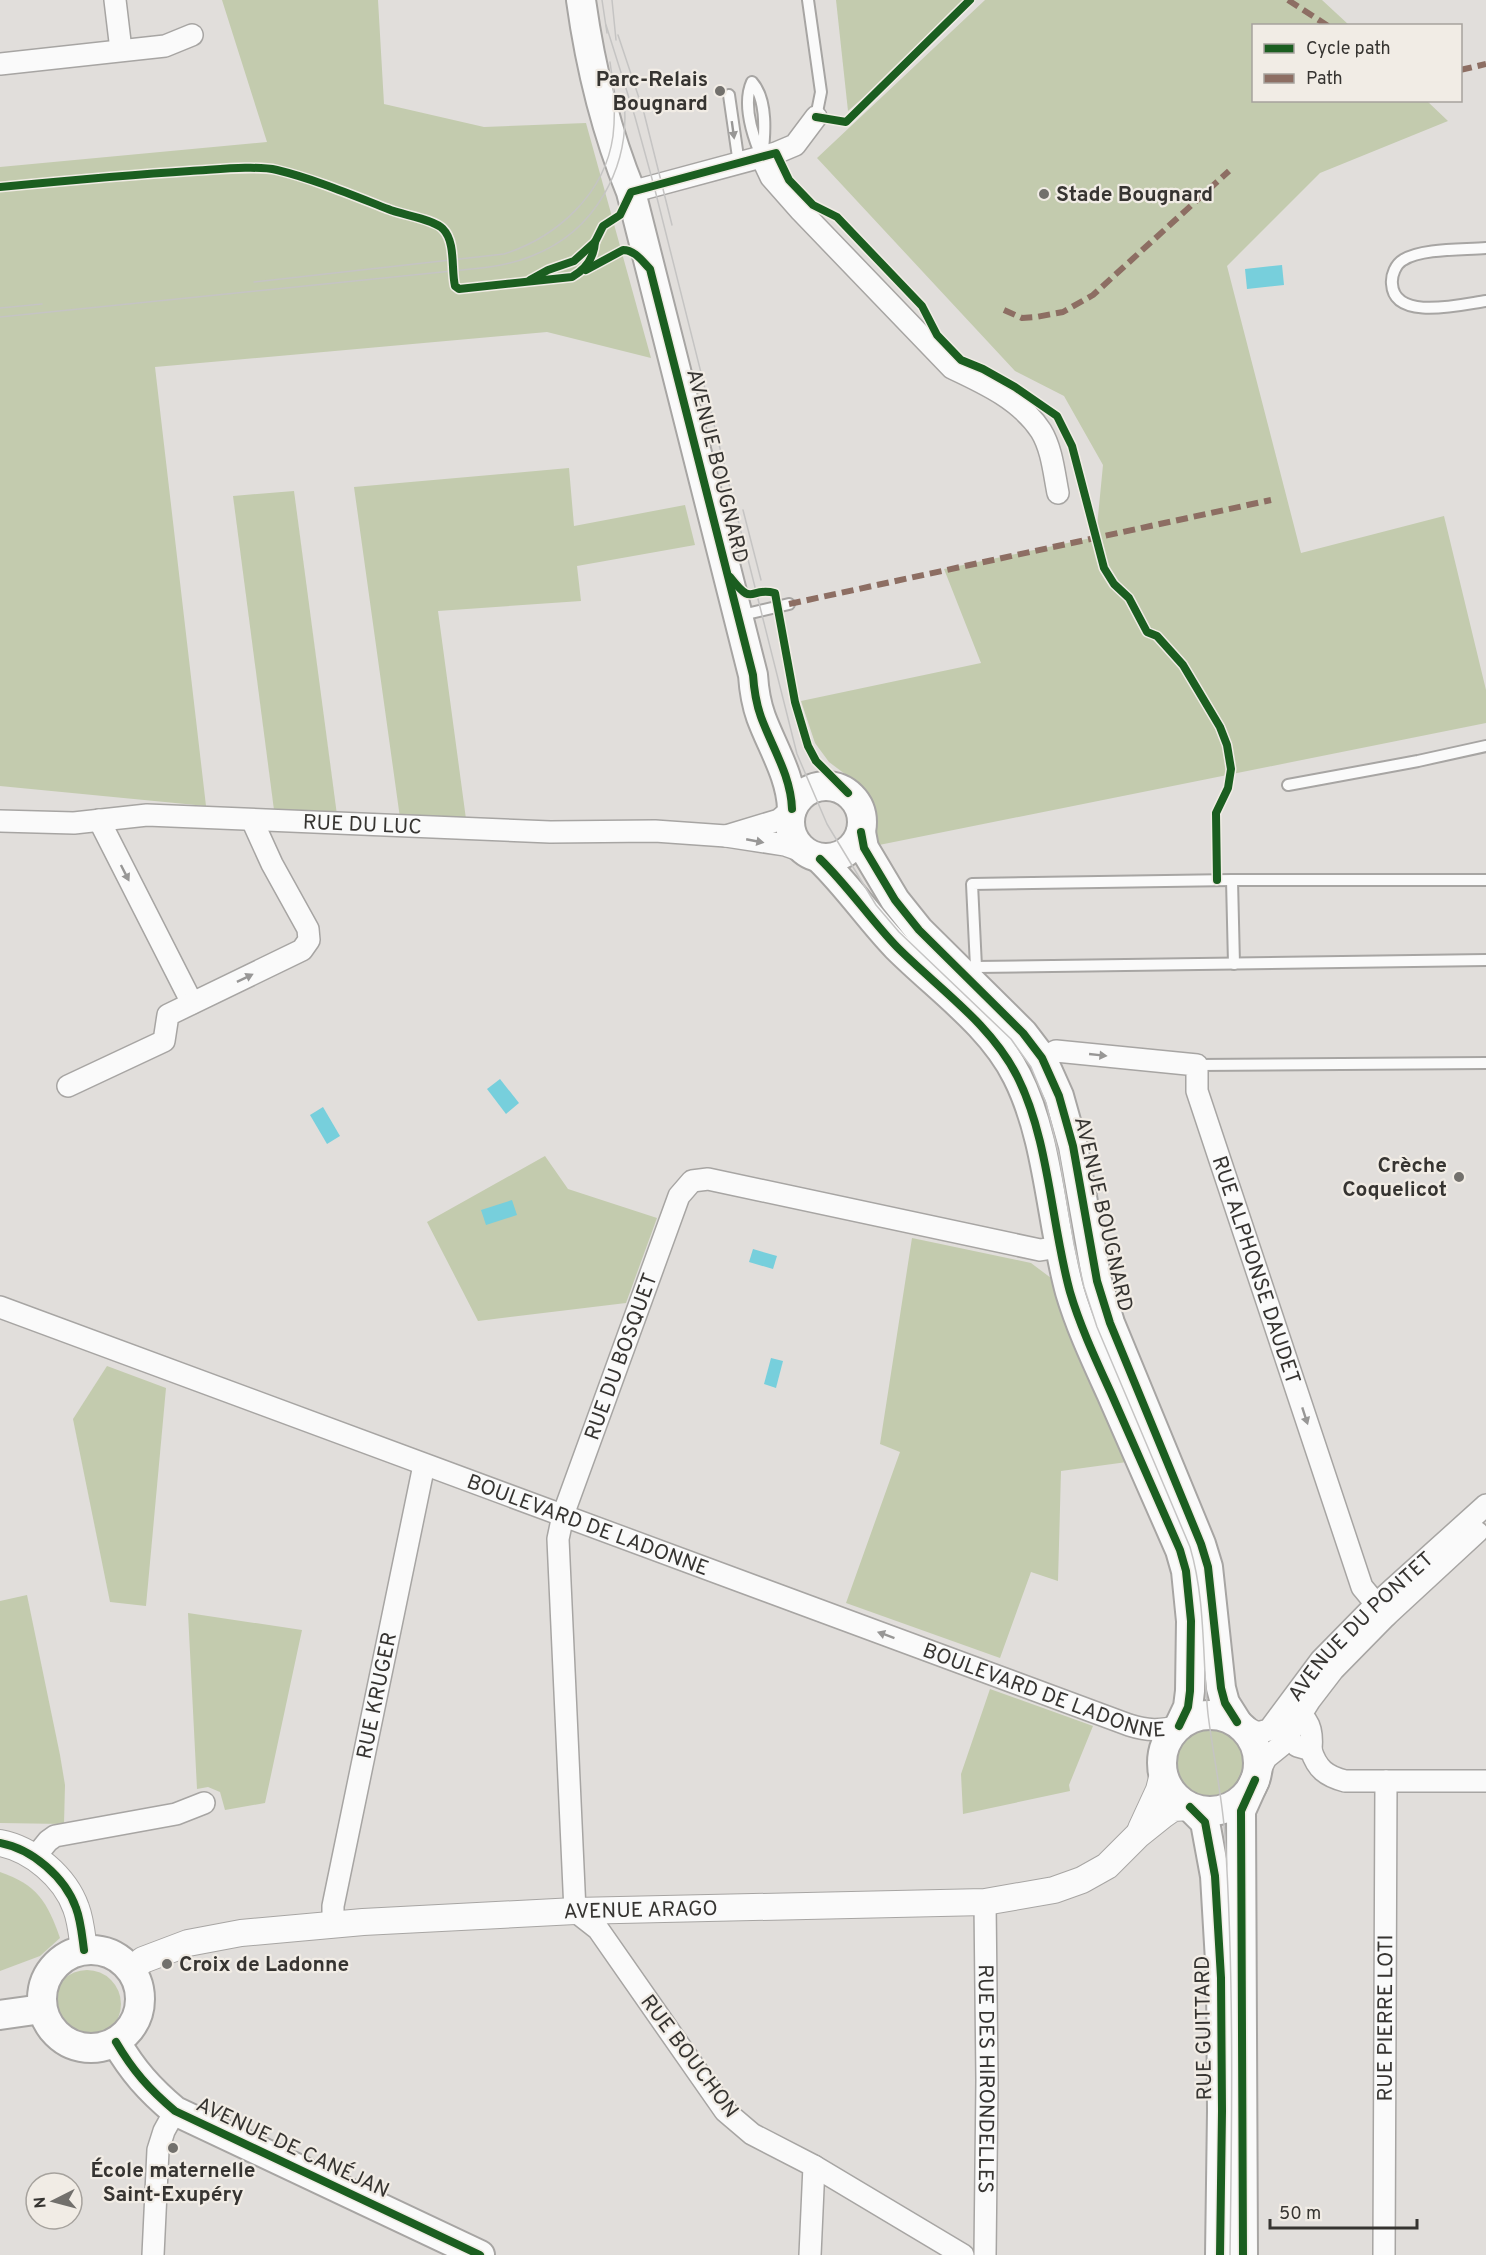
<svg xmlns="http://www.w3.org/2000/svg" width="1486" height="2255" font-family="Overpass,sans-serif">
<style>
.green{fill:#c3cbae}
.water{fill:#77cfdc}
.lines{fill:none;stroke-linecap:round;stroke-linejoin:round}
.service-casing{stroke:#a7a5a3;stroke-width:14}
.minor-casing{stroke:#a7a5a3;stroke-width:24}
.tertiary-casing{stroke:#a7a5a3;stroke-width:28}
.secondary-casing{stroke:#a7a5a3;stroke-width:32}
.service{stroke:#fafafa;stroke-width:10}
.minor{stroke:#fafafa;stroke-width:21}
.tertiary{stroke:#fafafa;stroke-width:26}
.secondary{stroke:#fafafa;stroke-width:28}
.tram{stroke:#c5c4c3;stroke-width:1.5}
.quiet{stroke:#8d6e63;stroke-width:6;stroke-dasharray:12 6;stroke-linecap:butt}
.cycleway-casing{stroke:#f1ece5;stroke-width:11}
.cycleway{stroke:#1b5e20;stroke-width:8}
.oneway{fill:#989796}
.poi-dot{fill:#72706c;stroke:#f1ece5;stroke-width:2}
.labels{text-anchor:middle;stroke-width:4.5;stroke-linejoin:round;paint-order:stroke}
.poi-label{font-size:21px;font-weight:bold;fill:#363431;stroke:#f1ece5;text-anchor:end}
.street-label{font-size:21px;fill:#363431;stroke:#f1ece5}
</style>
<rect width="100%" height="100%" fill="#e1dedb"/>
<g class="green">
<path d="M222,0H378L384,104L484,127L586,123L651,358L547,332L155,367L206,806L0,786V167L267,142Z"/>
<path d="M836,0H974L848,111Z"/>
<path d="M985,0H1322L1349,25L1254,26V100L1427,101L1448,121L1320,173L1227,266L1301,553L1444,516L1486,690V723L874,846L868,797L857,783L829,762L815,743L801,701L981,663L944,569L1096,537L1103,465L1064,396L1015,371L817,158Z"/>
<path d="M569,468L574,526L685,505L695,545L577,566L581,601L438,611L466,819L400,818L354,487Z"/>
<path d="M294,491L337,815L274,810L233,496Z"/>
<path d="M545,1156L568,1189L657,1218L626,1303L478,1321L427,1222Z"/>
<path d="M912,1238L1031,1263L1055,1281L1127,1462L1061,1471L1058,1581L1031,1572L1000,1658L846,1603L900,1452L880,1444Z"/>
<path d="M107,1366L166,1388L146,1606L110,1602L73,1419Z"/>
<path d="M27,1595L60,1755L65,1785L64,1824L0,1823V1601Z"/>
<path d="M188,1613L302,1630L265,1803L225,1810L220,1792L208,1787L197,1789Z"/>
<path d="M990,1689L1093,1726L1069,1785L1070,1791L963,1814L961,1774Z"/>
<circle cx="1211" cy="1762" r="34"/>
<path d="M0,1872C37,1885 47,1901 60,1938L40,1956L0,1971Z"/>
<circle cx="87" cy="2004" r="34"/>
</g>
<g class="water">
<path d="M1282,265L1284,285L1247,289L1245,269Z"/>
<path d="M500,1079L519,1103L506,1114L487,1089Z"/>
<path d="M323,1107L340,1136L327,1144L310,1115Z"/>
<path d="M512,1200L517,1215L486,1225L481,1210Z"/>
<path d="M753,1249L777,1256L773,1269L749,1262Z"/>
<path d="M771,1358L783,1361L776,1388L764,1384Z"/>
</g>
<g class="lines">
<defs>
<g id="service">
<path d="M808,0L821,92L816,117"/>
<path d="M752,82C768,100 765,135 762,158C753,137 742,104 752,82Z"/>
<path d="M729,95L739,164"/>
<path d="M1486,248C1464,250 1422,248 1403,260C1396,264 1391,275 1392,284C1394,322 1463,304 1486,301"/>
<path d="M738,616L789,604"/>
<path d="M1288,785L1418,761L1486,746"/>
<path d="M1232,880L1234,964"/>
<path d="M976,967L972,884L1232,880H1486"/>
<path d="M972,971L976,967L1486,960"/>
<path d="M1197,1065L1486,1063"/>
</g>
<g id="minor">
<path d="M115,0L121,50"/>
<path d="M0,64L165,46L192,35"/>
<path d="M762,158L771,177L801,211L952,368C984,383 1021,400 1041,431C1052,449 1054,473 1058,493"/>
<path d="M631,192L776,153L795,145L816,117"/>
<path d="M792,809L779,820L726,836L785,845L805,852"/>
<path d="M99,820L192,1003"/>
<path id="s1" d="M0,821L74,823L147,815L550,832L655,831L726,836"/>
<path id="s2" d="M1042,1058L1056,1051L1197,1065V1091L1362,1587L1386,1616"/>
<path d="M68,1086L164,1041L168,1015L302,950L309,940L308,929L272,864L252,820"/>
<path id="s3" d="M0,1307L1129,1725C1148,1731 1160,1731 1179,1726"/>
<path d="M1292,1707C1309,1719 1313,1729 1311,1750L1297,1746"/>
<path id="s4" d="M1237,1722L1257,1733L1269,1730L1321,1660L1375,1605L1486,1505"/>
<path d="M1311,1750C1317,1769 1326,1776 1345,1781H1486"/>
<path d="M1255,1780L1266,1758L1282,1745L1310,1700L1333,1670L1386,1616L1477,1532"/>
<path d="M35,1857L48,1841L55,1836L176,1814L204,1803"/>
<path id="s5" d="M985,1902L987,2080L985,2255"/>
<path id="s6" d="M333,1925V1906L424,1465"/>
<path d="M814,2166L963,2255"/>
<path d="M153,2255L158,2150L164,2131L175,2111"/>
<path id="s7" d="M810,2255L814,2166L752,2134L725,2111L598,1929L575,1911L558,1539L563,1515L679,1196L692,1181L708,1179L1040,1250L1059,1247"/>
<path id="s8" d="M1384,2255L1386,1781"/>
</g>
<g id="tertiary">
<path d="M1141,1829L1159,1790L1163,1774"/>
<path d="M0,1843C32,1849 65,1877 76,1908C81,1921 82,1936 84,1950"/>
<path id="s9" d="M131,1970L143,1960L188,1943L241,1933L363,1922L575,1911L985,1902L1054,1890L1082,1880L1107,1866L1138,1835L1163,1815L1173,1808L1190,1807"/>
</g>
<g id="secondary">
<path d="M581,0C590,65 606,131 631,192L753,675C754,690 756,703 761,717C772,747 791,776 792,809"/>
<circle cx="826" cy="822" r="36"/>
<path d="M861,832L864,848L895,900L919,930L1023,1033L1042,1058L1059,1096L1073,1146L1097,1281L1110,1323L1201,1544L1208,1567L1221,1688L1225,1703L1237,1722"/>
<path d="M820,859C848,886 870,919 897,947C938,988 991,1024 1017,1076C1049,1139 1051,1223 1070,1292C1080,1326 1096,1360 1111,1393C1134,1445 1157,1498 1180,1550L1186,1571L1191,1621L1190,1691L1188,1707L1179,1726"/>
<circle cx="1210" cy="1763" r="48"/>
<path d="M1190,1807L1205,1822L1215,1876L1221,1978L1222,2111L1220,2255"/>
<circle cx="91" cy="1999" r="49"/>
<path d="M0,2015L42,2009"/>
<path d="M116,2042C133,2071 149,2089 175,2111L480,2255"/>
<path d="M1243,2255L1241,1811L1255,1780"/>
</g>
</defs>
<use href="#service" class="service-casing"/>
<use href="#minor" class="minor-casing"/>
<use href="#tertiary" class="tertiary-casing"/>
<use href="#secondary" class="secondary-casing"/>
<use href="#service" class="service"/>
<use href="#minor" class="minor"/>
<use href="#tertiary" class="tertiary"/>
<use href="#secondary" class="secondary"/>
<g class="tram">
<path d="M602,0L607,33"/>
<path d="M612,0L616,40"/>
<path d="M606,25L635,117L654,186L797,754L827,824L876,905L899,932L1011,1039L1031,1067L1046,1103L1059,1155L1074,1244L1084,1287L1097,1327L1190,1547C1206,1601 1202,1658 1208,1714C1213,1755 1222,1795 1225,1836C1234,1975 1232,2116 1230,2255"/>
<path d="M618,35L644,113L672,225"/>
<path d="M254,282L504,254C557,237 605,194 613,136C616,111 614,87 610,62"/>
<path d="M0,308L42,304"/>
<path d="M0,317L452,271C478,268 505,267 529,257C595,233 631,167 624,100"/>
<path d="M743,510L761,580"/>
</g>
<g class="quiet">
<path d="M1288,0L1328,26"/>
<path d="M1460,70L1486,64"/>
<path d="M1004,310L1022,318L1036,317L1063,312L1093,295L1229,171"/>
<path d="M789,604L1271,500"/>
</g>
<defs>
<g id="cycleway">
<path d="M816,117L846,122L970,0"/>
<path d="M0,187C63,181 127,175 190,171C213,170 255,165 277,170C314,179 352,195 388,209C402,215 434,219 443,229C456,242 451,270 455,286L459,289L572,277C586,269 594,258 595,242"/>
<path d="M586,270L623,250C635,250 642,261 650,269L753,675C754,690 756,703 761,717C772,747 791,776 792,809"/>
<path d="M530,280L548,270L574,261L595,242L603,226L620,215L631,192L776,153L789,180L813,205L837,217L922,306L937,335L961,360L983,369L1015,387L1057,416L1072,446L1104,568L1114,584L1129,598L1147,632L1157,636L1183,665L1220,727L1227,745L1231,769L1228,788L1216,813L1217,880"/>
<path d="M730,577C755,609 748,586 775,593L795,702L808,746L816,761L848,793"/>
<path d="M861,832L864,848L895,900L919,930L1023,1033L1042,1058L1059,1096L1073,1146L1097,1281L1110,1323L1201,1544L1208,1567L1221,1688L1225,1703L1237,1722"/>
<path d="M820,859C848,886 870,919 897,947C938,988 991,1024 1017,1076C1049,1139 1051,1223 1070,1292C1080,1326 1096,1360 1111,1393C1134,1445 1157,1498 1180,1550L1186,1571L1191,1621L1190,1691L1188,1707L1179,1726"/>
<path d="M1190,1807L1205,1822L1215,1876L1221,1978L1222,2111L1220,2255"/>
<path d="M0,1843C32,1849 65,1877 76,1908C81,1921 82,1936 84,1950"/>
<path d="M116,2042C133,2071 149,2089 175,2111L480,2255"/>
<path d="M1243,2255L1241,1811L1255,1780"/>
</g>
</defs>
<use href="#cycleway" class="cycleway-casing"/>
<use href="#cycleway" class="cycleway"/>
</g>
<defs><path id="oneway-solid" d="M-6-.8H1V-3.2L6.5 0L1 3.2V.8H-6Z" transform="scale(1.5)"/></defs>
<g class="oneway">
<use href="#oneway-solid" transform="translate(733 130) rotate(82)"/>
<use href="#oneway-solid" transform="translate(755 841) rotate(11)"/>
<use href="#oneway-solid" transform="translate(125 873) rotate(63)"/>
<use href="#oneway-solid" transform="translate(245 978) rotate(-26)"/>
<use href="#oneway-solid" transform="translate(1098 1055) rotate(6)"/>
<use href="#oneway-solid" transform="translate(1305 1416) rotate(72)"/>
<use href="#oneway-solid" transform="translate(886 1635) rotate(-160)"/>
</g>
<g class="poi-dot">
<circle cx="720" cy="91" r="6"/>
<circle cx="1044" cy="194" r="6"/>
<circle cx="1459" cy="1177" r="6"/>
<circle cx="167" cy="1964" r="6"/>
<circle cx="173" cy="2148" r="6"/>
</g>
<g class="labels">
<g class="poi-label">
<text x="708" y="86">Parc-Relais<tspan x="708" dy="24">Bougnard</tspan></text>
<text x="1056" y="201" text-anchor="start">Stade Bougnard</text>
<text x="1447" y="1172">Crèche<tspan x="1447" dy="24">Coquelicot</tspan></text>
<text x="179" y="1971" text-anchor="start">Croix de Ladonne</text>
<text x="173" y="2177" text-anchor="middle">École maternelle<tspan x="173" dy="24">Saint-Exupéry</tspan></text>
</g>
<g class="street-label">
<text transform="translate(718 466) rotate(76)" y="7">AVENUE BOUGNARD</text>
<text dy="7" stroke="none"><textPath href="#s1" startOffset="363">RUE DU LUC</textPath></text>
<text transform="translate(1104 1214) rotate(77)" y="7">AVENUE BOUGNARD</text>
<text dy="7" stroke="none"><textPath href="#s2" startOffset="372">RUE ALPHONSE DAUDET</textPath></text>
<text dy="7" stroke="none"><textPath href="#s7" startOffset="1011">RUE DU BOSQUET</textPath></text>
<text dy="7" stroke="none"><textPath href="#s3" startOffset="627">BOULEVARD DE LADONNE</textPath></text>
<text dy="7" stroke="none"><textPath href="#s4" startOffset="174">AVENUE DU PONTET</textPath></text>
<text dy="7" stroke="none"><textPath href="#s3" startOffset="1113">BOULEVARD DE LADONNE</textPath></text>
<text dy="7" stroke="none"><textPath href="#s6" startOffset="234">RUE KRUGER</textPath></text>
<text dy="7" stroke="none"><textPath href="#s9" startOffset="518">AVENUE ARAGO</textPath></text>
<text dy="7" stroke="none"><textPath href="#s8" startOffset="237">RUE PIERRE LOTI</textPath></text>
<text transform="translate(1203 2028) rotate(-91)" y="7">RUE GUITTARD</text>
<text transform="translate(690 2056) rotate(53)" y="7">RUE BOUCHON</text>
<text dy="7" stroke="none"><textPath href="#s5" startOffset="177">RUE DES HIRONDELLES</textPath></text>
<text transform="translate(293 2147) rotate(25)" y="7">AVENUE DE CANÉJAN</text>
</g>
</g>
<rect x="1252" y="24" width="210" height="78" fill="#f1ece5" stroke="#a6a29d" stroke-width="1.5"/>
<rect x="1264" y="44" width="30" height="9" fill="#1b5e20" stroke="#a6a29d" stroke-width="1.5"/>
<text x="1306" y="54" font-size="18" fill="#363431">Cycle path</text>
<rect x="1264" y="74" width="30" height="9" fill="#8d6e63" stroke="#a6a29d" stroke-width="1.5"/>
<text x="1306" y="84" font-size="18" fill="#363431">Path</text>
<g transform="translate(54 2201) rotate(264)"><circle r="28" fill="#f1ece5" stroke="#a6a29d" stroke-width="1.5"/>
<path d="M0-4.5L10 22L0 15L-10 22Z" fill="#72706c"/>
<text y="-9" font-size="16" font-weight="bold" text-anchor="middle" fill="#363431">N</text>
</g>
<path d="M1270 2219v9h147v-9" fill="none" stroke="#363431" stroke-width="3"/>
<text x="1279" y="2219" font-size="18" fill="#363431" stroke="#f1ece5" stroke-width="4.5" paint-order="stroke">50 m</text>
</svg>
